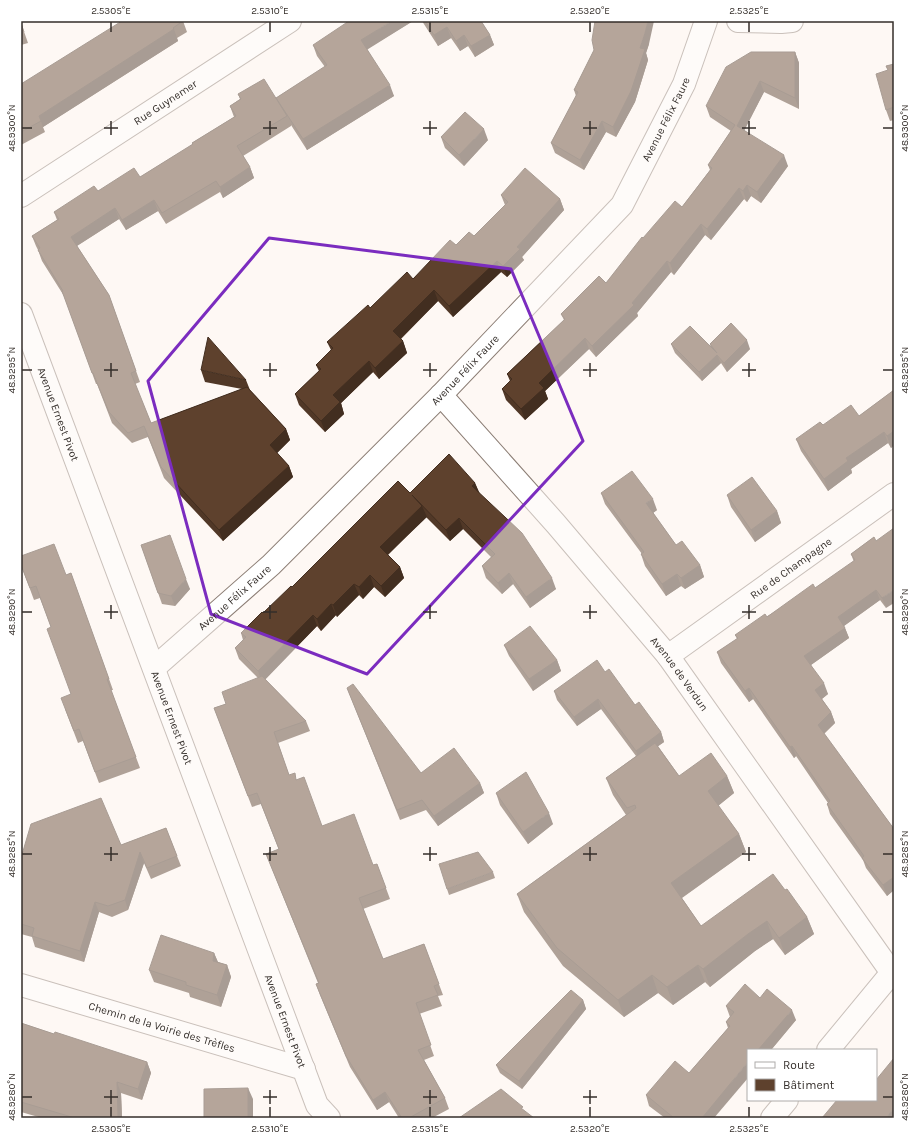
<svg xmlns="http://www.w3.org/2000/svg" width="915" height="1139" font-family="Karla,sans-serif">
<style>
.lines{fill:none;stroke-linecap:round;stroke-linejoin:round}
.minor-casing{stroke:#8c7e75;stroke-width:24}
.minor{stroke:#fff;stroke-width:22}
.wall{fill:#513827}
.shaded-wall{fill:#422e20}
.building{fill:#5e412d;stroke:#422e20}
.marked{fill:none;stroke:#7b2cbf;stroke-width:3;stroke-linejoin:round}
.ticks{fill:none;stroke:#342e2a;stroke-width:1.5}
.labels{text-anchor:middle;stroke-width:4;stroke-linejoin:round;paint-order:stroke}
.street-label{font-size:11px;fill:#342e2a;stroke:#fff}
.neatline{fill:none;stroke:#342e2a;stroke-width:1.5}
.ticks-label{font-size:10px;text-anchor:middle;fill:#342e2a}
</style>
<rect width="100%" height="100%" fill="#fef8f4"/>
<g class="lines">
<defs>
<g id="minor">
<path d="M738,21L781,22L792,21"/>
<path id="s1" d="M21,196L290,21"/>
<path id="s2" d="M21,314L317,1105L329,1118"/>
<path id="s3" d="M441,395L556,524L668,656L892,973"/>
<path id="s4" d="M668,656L894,494"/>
<path id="s5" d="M154,668L271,565L441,395L622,205L684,84L706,21"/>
<path id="s6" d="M21,985L304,1069"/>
<path d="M828,1050L894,970"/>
<path d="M772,1118L787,1100"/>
</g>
</defs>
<use href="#minor" class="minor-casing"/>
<use href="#minor" class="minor"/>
</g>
<g class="wall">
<path d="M183,21L187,32L177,38L178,41L43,127L45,132L21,145V84Z"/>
<path d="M413,21L367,49L394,96L307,150L291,125V126L243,156L250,167L254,178L223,198L220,192L166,224L158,211L126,230L119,219L77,246L109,295L140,382L135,384L151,423L242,389L205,382L201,370L246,380L250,390L286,429L290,440L277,453L289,466L293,477L223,541L164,478L148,437L132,443L112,423L97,384H96L64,296L42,261L38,250L36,246L32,236L57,220L54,212L98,191L140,177L192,145V143L234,117L230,106L240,99L238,94L276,98L325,67L317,56L313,45Z"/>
<path d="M422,21H481L490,35L494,45L475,57L468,46L460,51L451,38L438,46Z"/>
<path d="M21,23L28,43L21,45Z"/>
<path d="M649,44L646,53L648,60L635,102L616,137L606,132L584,170L555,153L551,143L576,96L574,90L594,50Z"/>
<path d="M795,52L799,63V109L764,92L744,130L788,166L761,203L751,196L747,202L744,199L711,240L705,235L674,275L671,272L637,313L638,316L596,357L589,349L545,391L548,399L525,420L506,400L502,389L510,381L507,374L564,320L561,314L606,283L643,238L682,207L710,170L708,165L731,131L710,117L706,106Z"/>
<path d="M894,64V120L890,121L886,110L888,70L886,66Z"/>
<path d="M441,137L488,140L464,166L445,148Z"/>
<path d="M501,195L560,199L564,210L522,257L524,260L507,277L501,272L453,317L438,301L401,339L403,341L407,353L379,379L373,372L341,403L344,414L325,432L299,405L295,394L319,371L316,365L331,350L327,342L370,308L413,279L456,245L474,236L505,205Z"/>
<path d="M671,344L711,348L710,344L750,349L727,372L721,363L702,381L675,353Z"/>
<path d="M894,390V445L891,448L888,443L851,469L852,473L828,491L801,451L796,439L823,425L859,416Z"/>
<path d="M475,483L479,493L556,589L530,608L513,584L502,594L486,578L482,566L491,557L463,529L450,541L426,517L388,555L400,567L404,578L385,597L374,587L363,599L359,595L337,617L336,615L321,631L317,626L265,679L306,721L310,731L278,743L289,775L297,780L322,826L373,865L377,864L390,899L363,909L383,959L424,944L443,995L438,996L442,1006L419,1014L434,1056L424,1060L445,1098L449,1109L432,1118H399L389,1102L377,1110L350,1067L320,995L316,984L318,983L266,854L279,850L261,804L252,807L214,708L226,704L258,678L239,659L235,648L243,640L241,633L292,587L410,493Z"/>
<path d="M601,493L657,510L653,513L676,545L700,565L704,577L685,589L681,586L666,596L645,566L641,554H642L605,504Z"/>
<path d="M727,495L777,511L781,523L755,542L731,507Z"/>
<path d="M874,537L886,608L880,600L844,626L845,628L849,638L811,665L828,694L822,699L831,712L835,723L824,734L894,829V890L887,896L866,868L863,860L830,814L827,804L828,803L796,756L794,758L753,699L749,702L721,663L717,652L737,639L735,635L815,588L854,562L851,554Z"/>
<path d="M141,545L190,589L175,606L162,604Z"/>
<path d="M21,565L66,575L71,573L113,690H111L140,768L99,783L83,741L78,743L65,709L71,694L51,627L40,598L34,600Z"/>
<path d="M504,645L557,660L561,671L533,691L509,656Z"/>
<path d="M605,672L635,705L661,732L664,742L658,746L679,776H727L734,793L718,806L739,834L746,852L682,898L701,926L785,890L807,917L814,934L785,955L773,939L755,951L710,987L705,982L673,1005L658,993L624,1017L563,966L524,912L517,894L626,815L613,795L606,778L636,756L601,709L577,726L557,700L554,691Z"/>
<path d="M347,688L421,773L480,783L484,793L438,826L426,810L400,820Z"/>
<path d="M496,793L553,824L528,844L500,805Z"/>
<path d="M166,828L181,866L151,879L144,863L128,910L112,917L99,912L84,962L35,947L32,937L21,934V858L121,845Z"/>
<path d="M493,872L495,878L449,895L447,889Z"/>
<path d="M214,953L218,962L227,965L231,977L221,1007L190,997L189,993L154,982L149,970Z"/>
<path d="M760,998L796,1020L771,1050H748L714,1118H665L649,1106L646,1095L689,1073L728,1028L726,1022L730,1017L726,1006Z"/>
<path d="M583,1000L586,1009L522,1089L500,1073L496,1065Z"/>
<path d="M21,1023L54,1034L147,1062L151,1073L142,1100L121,1093L122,1118H42L21,1112Z"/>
</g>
<g class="shaded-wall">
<path d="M392,21H413L365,51L361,40Z"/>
<path d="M648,21H654L649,44L646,53L648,60L635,102L616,137L613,127L640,48Z"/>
<path d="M447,27L451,38L438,46L434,35Z"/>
<path d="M174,29L178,41L43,127L39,116Z"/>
<path d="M464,35L468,46L460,51L456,41Z"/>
<path d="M490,35L494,45L475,57L471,46Z"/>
<path d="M795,52L799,63V109L795,98Z"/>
<path d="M760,81L764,92L741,137L737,126Z"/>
<path d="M390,85L394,96L307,150L303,139Z"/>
<path d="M602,121L606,132L584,170L580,160Z"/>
<path d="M484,129L488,140L464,166L459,155Z"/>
<path d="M784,155L788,166L761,203L757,192Z"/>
<path d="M250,167L254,178L223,198L220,187Z"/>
<path d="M747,185L751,196L747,202L743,191Z"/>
<path d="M739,188L744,199L711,240L707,229Z"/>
<path d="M560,199L564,210L522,257L524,260L507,277L503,266L517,247Z"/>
<path d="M154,200L158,211L126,230L122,220Z"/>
<path d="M115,208L119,219L75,247L71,237Z"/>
<path d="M701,224L705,235L674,275L670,263Z"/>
<path d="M497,261L501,272L453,317L449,306Z"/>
<path d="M667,261L671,272L637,313L638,316L596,357L592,346L632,303Z"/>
<path d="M434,290L438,301L397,342L393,331Z"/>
<path d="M585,338L589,349L545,391L548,399L525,420L521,409L539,383Z"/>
<path d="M747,340L750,349L727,372L724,363Z"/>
<path d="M403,341L407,353L379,379L375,368Z"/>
<path d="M717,355L721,363L702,381L699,372Z"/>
<path d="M369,361L373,372L341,403L344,414L325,432L321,421L333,395Z"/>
<path d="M286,429L290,440L274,456L270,445Z"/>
<path d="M894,431V445L891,448L887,436Z"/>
<path d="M884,432L888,443L851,469L852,473L828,491L824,479L846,458Z"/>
<path d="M289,466L293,477L223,541L219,530Z"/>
<path d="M475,483L480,494L472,486Z"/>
<path d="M653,499L657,510L650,515L646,503Z"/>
<path d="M422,506L427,517L384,558L380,547Z"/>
<path d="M777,511L781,523L755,542L751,530Z"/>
<path d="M459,518L463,529L450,541L446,530Z"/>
<path d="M700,565L704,577L685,589L681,578Z"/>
<path d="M400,567L404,578L385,597L381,586Z"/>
<path d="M509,573L513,584L502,594L498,583Z"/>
<path d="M677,574L681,586L666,596L662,584Z"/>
<path d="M370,575L374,587L363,599L359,587Z"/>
<path d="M552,578L556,589L530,608L526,597Z"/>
<path d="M186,579L190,589L175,606L171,596Z"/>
<path d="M354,584L359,595L337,617L333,605Z"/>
<path d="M876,590L880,600L841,628L838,617Z"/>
<path d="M894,590V603L886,608L882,598Z"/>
<path d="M331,604L336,615L321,631L317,619Z"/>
<path d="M313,615L317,626L262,683L258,671Z"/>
<path d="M845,628L849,638L808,667L804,656Z"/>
<path d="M557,660L561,671L533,691L529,679Z"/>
<path d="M824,683L828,694L819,701L815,690Z"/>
<path d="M749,688L753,699L749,702L745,691Z"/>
<path d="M598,699L601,709L577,726L574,717Z"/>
<path d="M831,712L835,723L821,736L818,725Z"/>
<path d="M661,732L664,742L639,760L636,751Z"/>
<path d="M792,746L796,756L794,758L790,747Z"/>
<path d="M727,776L734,793L714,809L708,791Z"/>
<path d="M480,783L484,793L438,826L434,816Z"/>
<path d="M549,813L553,824L528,844L523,832Z"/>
<path d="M739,834L746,852L677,901L671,883Z"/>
<path d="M140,852L144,863L128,910L125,900Z"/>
<path d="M894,877V890L887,896L883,885Z"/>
<path d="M95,902L99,912L84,962L80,951Z"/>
<path d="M807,917L814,934L785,955L779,938Z"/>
<path d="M767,921L773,939L755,951L710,987L703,969L748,934Z"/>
<path d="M214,953L219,965L213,961Z"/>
<path d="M227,965L231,977L221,1007L217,995Z"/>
<path d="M698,965L705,982L673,1005L667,987Z"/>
<path d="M652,975L658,993L624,1017L618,1000Z"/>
<path d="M583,1000L586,1009L522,1089L519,1081Z"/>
<path d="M792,1010L796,1020L771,1050H758Z"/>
<path d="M147,1062L151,1073L142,1100L138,1089Z"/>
<path d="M748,1062V1078L714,1118H702Z"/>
<path d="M117,1082L121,1093L122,1118H118Z"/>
<path d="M248,1088L253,1099V1118H248Z"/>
<path d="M385,1092L389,1102L377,1110L373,1100Z"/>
<path d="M894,1108V1118H886Z"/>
</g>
<g class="building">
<path d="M122,21H183L173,28L174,29L39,116L41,121L21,132V84Z"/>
<path d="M349,21H392L361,40L390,85L303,139L276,98L327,65L313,45Z"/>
<path d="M425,21H481L490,35L471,46L464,35L456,41L447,27L434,35Z"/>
<path d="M595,21H648L645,33L640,48L645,49L631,91L613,127L602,121L580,160L551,143L578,92L574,90L594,50L592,40Z"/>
<path d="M21,23L24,32L21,33Z"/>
<path d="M751,52H795V98L760,81L737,126L784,155L757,192L747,185L743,191L739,188L707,229L701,224L670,263L667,261L632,303L634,305L592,346L585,338L539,383L544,388L521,409L502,389L512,379L507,374L565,319L561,314L599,276L606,283L642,237L643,238L675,201L682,207L712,168L708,165L735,125L706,106L726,67Z"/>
<path d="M894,64V107L886,110L876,74L888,70L886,66Z"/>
<path d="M264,79L287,116L237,146L250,167L220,187L216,181L162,213L154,200L122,220L115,208L71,237L109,295L136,371L131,373L151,423L247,387L286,429L270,445L289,466L219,530L161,467L144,426L128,433L109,412L93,373H92L62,291H63L38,250L40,248L32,236L59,219L54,212L94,186L98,191L134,168L140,177L193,144L192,143L236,116L230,106L241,99L238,94Z"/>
<path d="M465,112L484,129L459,155L441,137Z"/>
<path d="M525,168L560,199L517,247L520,249L503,266L497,261L449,306L434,290L393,331L403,341L375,368L369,361L333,395L340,402L321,421L295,394L321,369L316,365L333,348L327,342L368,305L370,308L407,272L413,279L450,240L456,245L469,232L474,236L508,202L501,195Z"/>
<path d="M731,323L747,340L724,363L717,355L699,372L671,344L690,326L717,353L710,344Z"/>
<path d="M208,337L246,380L201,370Z"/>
<path d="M894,390V431L887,436L884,432L846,458L848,461L824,479L796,439L820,422L823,425L851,405L859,416Z"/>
<path d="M449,454L475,483L472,486L522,533L552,578L526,597L509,573L498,583L482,566L495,554L459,518L446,530L412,495L422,506L380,547L400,567L381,586L370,575L359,587L354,584L333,605L331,604L317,619L313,615L258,671L235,648L246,637L241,633L262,612L263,613L291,586L292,587L398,481L410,493Z"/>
<path d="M632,471L653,499L646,503L676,545L682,541L700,565L681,578L677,574L662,584L641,554L644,552L601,493Z"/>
<path d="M752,477L777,511L751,530L727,495Z"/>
<path d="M894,528V590L882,598L876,590L838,617L845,628L804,656L824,683L815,690L831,712L818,725L894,829V877L883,885L862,858L864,856L827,804L830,801L792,746L790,747L749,688L745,691L717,652L738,638L735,635L765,614L767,617L813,584L815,588L855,560L851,554L874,537L876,541Z"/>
<path d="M170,535L186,579L171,596L158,593L141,545Z"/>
<path d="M54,544L66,575L71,573L109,679H107L136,757L95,772L79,729L74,731L61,698L71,694L47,629L51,627L36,586L30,588L21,565V556Z"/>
<path d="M530,626L557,660L529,679L504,645Z"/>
<path d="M597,660L605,672L609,669L635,705L639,702L661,732L636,751L598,699L574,717L554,691Z"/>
<path d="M262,676L306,721L274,732L289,775L295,773L296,780L304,777L322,826L354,814L373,865L377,864L386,888L359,898L383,959L424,944L439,984L434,986L438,995L416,1003L431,1045L418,1050L445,1098L409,1118H402L385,1092L373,1100L346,1056L316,984L319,983L266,854L279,849L257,793L248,796L214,708L226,704L222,692Z"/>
<path d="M353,684L421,773L454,748L480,783L434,816L422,800L397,810L347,688Z"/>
<path d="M655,743L679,776L711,753L727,776L708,791L739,834L671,883L701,926L773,874L785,890L787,889L807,917L779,938L767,921L748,934L703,969L698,965L667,987L652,975L618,1000L557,948L517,894L636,808L635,805L627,808L606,778Z"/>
<path d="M526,772L549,813L523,832L496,793Z"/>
<path d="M101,798L121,845L166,828L177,856L147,868L140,852L125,900L108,906L95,902L80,951L32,936L34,928L21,924V858L31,824Z"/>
<path d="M478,852L493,872L447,889L439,864Z"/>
<path d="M161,935L214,953L213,961L227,965L217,995L186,985V982L149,970Z"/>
<path d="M745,984L760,998L767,989L792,1010L758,1050H748V1062L702,1118H674L646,1095L675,1061L689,1073L730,1026L726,1022L734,1012L726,1006Z"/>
<path d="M571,990L583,1000L519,1081L496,1065Z"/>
<path d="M21,1023L54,1034L55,1032L147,1062L138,1089L117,1082L118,1118H75L21,1102Z"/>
<path d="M894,1058V1108L886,1118H822L837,1100H876V1080Z"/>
<path d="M248,1088V1118H204V1089Z"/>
<path d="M501,1089L523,1107L521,1108L534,1118H459Z"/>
</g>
<path d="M0 0H915V1139H0ZM269,238L511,269L583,441L367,674L211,614L148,381Z" fill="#fef8f4" fill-opacity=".55" fill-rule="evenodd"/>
<path class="marked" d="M269,238L511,269L583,441L367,674L211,614L148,381Z"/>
<path class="ticks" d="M111,22V32M270,22V32M430,22V32M590,22V32M749,22V32M111,121V135M270,121V135M430,121V135M590,121V135M749,121V135M22,128H32M104,128H118M263,128H277M423,128H437M583,128H597M742,128H756M883,128H893M111,363V377M270,363V377M430,363V377M590,363V377M749,363V377M22,370H32M104,370H118M263,370H277M423,370H437M583,370H597M742,370H756M883,370H893M111,605V619M270,605V619M430,605V619M590,605V619M749,605V619M22,612H32M104,612H118M263,612H277M423,612H437M583,612H597M742,612H756M883,612H893M111,847V861M270,847V861M430,847V861M590,847V861M749,847V861M22,854H32M104,854H118M263,854H277M423,854H437M583,854H597M742,854H756M883,854H893M111,1090V1104M270,1090V1104M430,1090V1104M590,1090V1104M22,1097H32M104,1097H118M263,1097H277M423,1097H437M583,1097H597M883,1097H893M111,1107V1117M270,1107V1117M430,1107V1117M590,1107V1117M749,1107V1117"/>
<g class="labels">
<g class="street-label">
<text dy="4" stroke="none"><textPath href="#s1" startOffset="172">Rue Guynemer</textPath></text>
<text dy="4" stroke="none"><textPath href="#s5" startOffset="755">Avenue Félix Faure</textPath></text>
<text dy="4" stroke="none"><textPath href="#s5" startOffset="431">Avenue Félix Faure</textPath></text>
<text dy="4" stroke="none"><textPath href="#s2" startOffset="107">Avenue Ernest Pivot</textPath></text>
<text dy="4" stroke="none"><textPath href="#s4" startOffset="151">Rue de Champagne</textPath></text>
<text dy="4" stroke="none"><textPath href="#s5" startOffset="107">Avenue Félix Faure</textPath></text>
<text dy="4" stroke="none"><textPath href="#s3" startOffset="367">Avenue de Verdun</textPath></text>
<text dy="4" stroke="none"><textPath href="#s2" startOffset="431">Avenue Ernest Pivot</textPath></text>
<text dy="4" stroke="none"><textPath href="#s2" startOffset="755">Avenue Ernest Pivot</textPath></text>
<text dy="4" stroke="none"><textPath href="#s6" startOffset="147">Chemin de la Voirie des Trèfles</textPath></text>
</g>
</g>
<rect width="915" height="1139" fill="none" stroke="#ffffff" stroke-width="44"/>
<rect x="747" y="1049" width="130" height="52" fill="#ffffff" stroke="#aeabaa"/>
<rect x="755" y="1062" width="20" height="6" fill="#ffffff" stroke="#aeabaa"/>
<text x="783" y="1069" font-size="12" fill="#342e2a">Route</text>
<rect x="755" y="1079" width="20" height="12" fill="#5e412d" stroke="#aeabaa"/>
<text x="783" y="1089" font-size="12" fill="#342e2a">Bâtiment</text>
<rect x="22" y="22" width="871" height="1095" class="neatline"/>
<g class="ticks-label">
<text x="111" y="14">2.5305°E</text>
<text x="270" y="14">2.5310°E</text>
<text x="430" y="14">2.5315°E</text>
<text x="590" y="14">2.5320°E</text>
<text x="749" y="14">2.5325°E</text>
<text transform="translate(11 128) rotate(-90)" y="4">48.9300°N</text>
<text transform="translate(904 128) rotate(-90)" y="4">48.9300°N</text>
<text transform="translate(11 370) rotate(-90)" y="4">48.9295°N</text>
<text transform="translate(904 370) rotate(-90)" y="4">48.9295°N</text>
<text transform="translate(11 612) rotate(-90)" y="4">48.9290°N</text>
<text transform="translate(904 612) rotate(-90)" y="4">48.9290°N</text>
<text transform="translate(11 854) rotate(-90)" y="4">48.9285°N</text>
<text transform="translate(904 854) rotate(-90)" y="4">48.9285°N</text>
<text transform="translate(11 1097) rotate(-90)" y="4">48.9280°N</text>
<text transform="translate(904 1097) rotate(-90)" y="4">48.9280°N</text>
<text x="111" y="1132">2.5305°E</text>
<text x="270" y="1132">2.5310°E</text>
<text x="430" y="1132">2.5315°E</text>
<text x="590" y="1132">2.5320°E</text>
<text x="749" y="1132">2.5325°E</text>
</g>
</svg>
